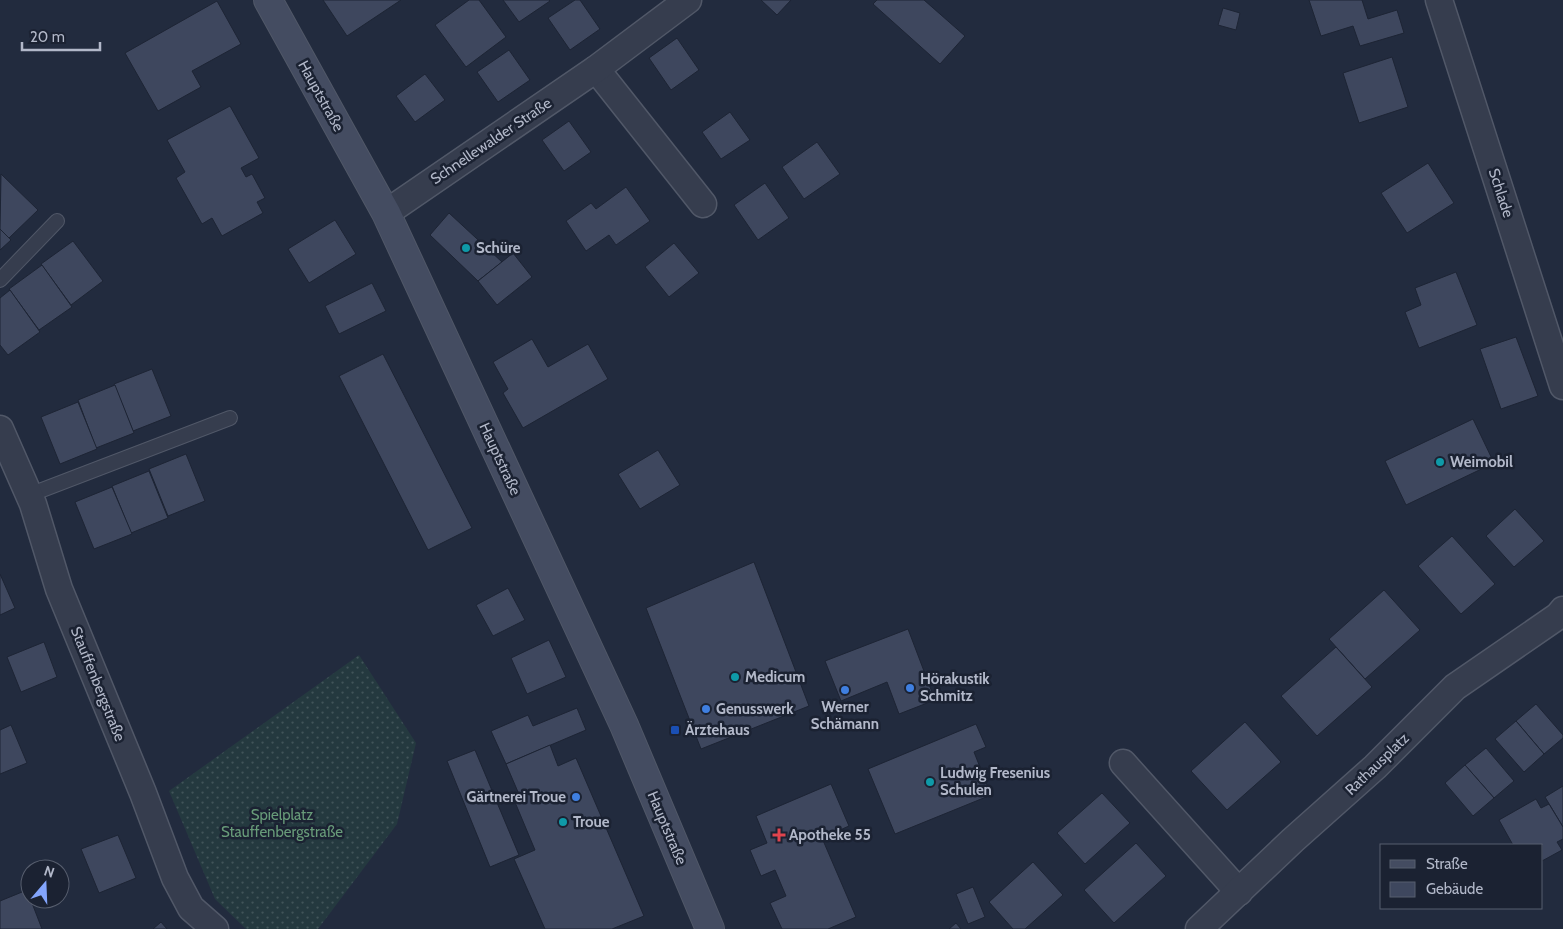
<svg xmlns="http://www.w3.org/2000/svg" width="1563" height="929" font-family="Cabin,sans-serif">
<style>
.grass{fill:url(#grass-dots)}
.building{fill:#3e475e;stroke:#1d2434}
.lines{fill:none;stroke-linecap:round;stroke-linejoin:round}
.lane-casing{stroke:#515868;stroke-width:16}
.street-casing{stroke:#515868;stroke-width:29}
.secondary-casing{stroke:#515868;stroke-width:30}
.lane{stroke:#363d4e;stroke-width:14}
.street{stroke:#363d4e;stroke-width:26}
.secondary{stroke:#444c61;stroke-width:28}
.culture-dot{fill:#0f9aa8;stroke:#1b2232;stroke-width:2}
.shop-dot{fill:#3f7fe0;stroke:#1b2232;stroke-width:2}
.transit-dot{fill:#1a4fb4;stroke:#1b2232;stroke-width:2}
.health-dot{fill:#e0444e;stroke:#1b2232;stroke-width:2}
.labels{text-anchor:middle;stroke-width:5;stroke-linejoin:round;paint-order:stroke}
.street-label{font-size:15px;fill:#b2b8c9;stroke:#1b2232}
.poi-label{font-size:15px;font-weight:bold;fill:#b2b8c9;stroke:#1b2232;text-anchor:start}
.park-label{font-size:15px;fill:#689b79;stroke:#1b2232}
</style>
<defs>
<pattern id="grass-dots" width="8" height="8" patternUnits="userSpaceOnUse" patternTransform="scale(1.25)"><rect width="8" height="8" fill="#24393f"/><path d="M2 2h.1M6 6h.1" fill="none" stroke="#415459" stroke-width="1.8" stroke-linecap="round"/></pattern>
</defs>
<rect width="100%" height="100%" fill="#222b3e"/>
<path class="grass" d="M359,655L416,743L397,824L318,929H246L215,899L169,791Z"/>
<g class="building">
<path d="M323,0H401L347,36Z"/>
<path d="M469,0H479L506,37L466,67L435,25Z"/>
<path d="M503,0H549L550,1L519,22Z"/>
<path d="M575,0H580L600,29L570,50L548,18Z"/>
<path d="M761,0H791L777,15Z"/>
<path d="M877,0H924L965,36L940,64L873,4Z"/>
<path d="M1309,0H1362L1368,19L1397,10L1404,33L1360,46L1353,26L1321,36Z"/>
<path d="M217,1L241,44L192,71L201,87L158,111L125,53Z"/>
<path d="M1223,8L1240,13L1236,30L1218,25Z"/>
<path d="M677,38L699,70L671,90L649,58Z"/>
<path d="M509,50L530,80L498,102L477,72Z"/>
<path d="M1392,57L1408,107L1359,123L1343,73Z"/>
<path d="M425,74L445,100L415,122L396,96Z"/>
<path d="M230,106L259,158L241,168L246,177L252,174L265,198L257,202L263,213L222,236L212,218L202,224L176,178L185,172L167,140Z"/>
<path d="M730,112L750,140L721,159L702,132Z"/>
<path d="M569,121L591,152L564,171L542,140Z"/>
<path d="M817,142L840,174L804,199L782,167Z"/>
<path d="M1428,163L1454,203L1407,233L1381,193Z"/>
<path d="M1,174L38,210L9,238L0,229Z"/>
<path d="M765,183L789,218L758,240L734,205Z"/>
<path d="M626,187L650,221L616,245L609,235L586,251L566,221L591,203L596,209Z"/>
<path d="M449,213L502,262L478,281L430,235Z"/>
<path d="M335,220L356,254L309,283L288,249Z"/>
<path d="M0,229L11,240L0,250Z"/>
<path d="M73,241L103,281L71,305L41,264Z"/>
<path d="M674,243L699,273L669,297L645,267Z"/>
<path d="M513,253L532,277L497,305L478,281Z"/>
<path d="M42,265L72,307L39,330L9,289Z"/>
<path d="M1456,272L1477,325L1419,348L1405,312L1421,305L1415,288Z"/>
<path d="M372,283L386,311L339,334L325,306Z"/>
<path d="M10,290L40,332L8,355L0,345V298Z"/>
<path d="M1516,337L1538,396L1501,409L1480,349Z"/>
<path d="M532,339L548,367L588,344L608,379L523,428L503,393L508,389L493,362Z"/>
<path d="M383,354L472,528L428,550L339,376Z"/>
<path d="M152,369L171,416L133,431L114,384Z"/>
<path d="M115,385L134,433L96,448L78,400Z"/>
<path d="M78,402L97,449L60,464L41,417Z"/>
<path d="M1473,419L1494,463L1406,505L1385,461Z"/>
<path d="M658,450L680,485L640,509L618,474Z"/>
<path d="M186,454L205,501L168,516L149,469Z"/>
<path d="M149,471L168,518L131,533L112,486Z"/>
<path d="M112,487L132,534L94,549L75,502Z"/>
<path d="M1515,509L1544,541L1514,567L1486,536Z"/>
<path d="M1452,536L1495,584L1461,614L1418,566Z"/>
<path d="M754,562L809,706L701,749L646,608Z"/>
<path d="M0,574L15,608L0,615Z"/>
<path d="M508,588L525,620L493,636L476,605Z"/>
<path d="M1384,590L1420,630L1365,679L1329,639Z"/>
<path d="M908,629L935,700L899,714L887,682L841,701L825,661Z"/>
<path d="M549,640L566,677L527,694L511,658Z"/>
<path d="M44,642L57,677L21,692L7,657Z"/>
<path d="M1336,647L1372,687L1317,736L1281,696Z"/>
<path d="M1536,704L1563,735V738L1544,754L1516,721Z"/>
<path d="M577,708L586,730L506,764L491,731L528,715L533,726Z"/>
<path d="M1516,721L1544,754L1524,772L1495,739Z"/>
<path d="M1245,722L1281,762L1227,810L1191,771Z"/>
<path d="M976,724L986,747L974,752L991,795L895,834L868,769Z"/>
<path d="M11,725L27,763L0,774V730Z"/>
<path d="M550,745L558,766L576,758L644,916L612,929H545L514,859L535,850L512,795L518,792L506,764Z"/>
<path d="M1486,748L1514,781L1494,798L1465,765Z"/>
<path d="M475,750L519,855L490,867L447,761Z"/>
<path d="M1465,765L1494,798L1473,816L1445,783Z"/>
<path d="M831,784L849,826L822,838L856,917L828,929H782L770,903L786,896L775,870L761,876L750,850L767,843L756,816Z"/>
<path d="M1563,786V827L1545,797Z"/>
<path d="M1102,793L1130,823L1085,864L1057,833Z"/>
<path d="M1536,799L1541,808L1549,804L1563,827V839L1557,842L1562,850L1542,861V845H1513L1499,820Z"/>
<path d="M118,835L136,878L99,893L81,849Z"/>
<path d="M1136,843L1166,876L1114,923L1084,890Z"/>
<path d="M1033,862L1063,895L1025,929H1013L989,902Z"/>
<path d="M973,887L985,917L968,924L956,894Z"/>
<path d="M27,890L42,929H0V901Z"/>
<path d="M161,922L167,929H153Z"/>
<path d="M956,923L961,929H949Z"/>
</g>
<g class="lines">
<defs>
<g id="lane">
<path d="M0,280L57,221"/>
<path d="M29,495L230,418"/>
</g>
<g id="street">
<path d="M1439,0L1563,386"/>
<path d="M596,69L703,204"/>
<path d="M386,213L596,69L688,0"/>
<path d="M0,429L33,504L59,589L143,793L175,878L191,908L215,929"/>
<path d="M1123,763L1239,892"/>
<path d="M1199,929L1293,840L1375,767L1455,687L1558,616L1563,610"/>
</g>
<path id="secondary" d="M268,0L386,213L624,725L710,929"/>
</defs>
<use href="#lane" class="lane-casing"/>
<use href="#street" class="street-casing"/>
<use href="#secondary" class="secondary-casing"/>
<use href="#lane" class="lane"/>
<use href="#street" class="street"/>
<use href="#secondary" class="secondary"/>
</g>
<g class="culture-dot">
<circle cx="466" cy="248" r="5"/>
<circle cx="1440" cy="462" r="5"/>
<circle cx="735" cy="677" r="5"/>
<circle cx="930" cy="782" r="5"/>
<circle cx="563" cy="822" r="5"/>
</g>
<g class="shop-dot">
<circle cx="910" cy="688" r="5"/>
<circle cx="845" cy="690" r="5"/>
<circle cx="706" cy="709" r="5"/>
<circle cx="576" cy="797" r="5"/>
</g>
<rect class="transit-dot" x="670" y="725" width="10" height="10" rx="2.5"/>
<path class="health-dot" d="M776.5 827.5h5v5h5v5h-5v5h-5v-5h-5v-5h5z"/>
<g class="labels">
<g class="street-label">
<text transform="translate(321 96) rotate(61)" y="5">Hauptstraße</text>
<text transform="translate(491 141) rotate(-34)" y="5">Schnellewalder Straße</text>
<text transform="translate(1501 193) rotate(72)" y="5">Schlade</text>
<text transform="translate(500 459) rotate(65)" y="5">Hauptstraße</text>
<text transform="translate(98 684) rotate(68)" y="5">Stauffenbergstraße</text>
<text transform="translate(1377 764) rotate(-44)" y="5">Rathausplatz</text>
<text transform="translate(667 828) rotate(67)" y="5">Hauptstraße</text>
</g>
<g class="poi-label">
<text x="476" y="253">Schüre</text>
<text x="1450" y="467">Weimobil</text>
<text x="745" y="682">Medicum</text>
<text x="920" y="684">Hörakustik<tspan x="920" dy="17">Schmitz</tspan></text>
<text x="845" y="712" text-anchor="middle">Werner<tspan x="845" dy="17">Schämann</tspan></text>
<text x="716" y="714">Genusswerk</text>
<text x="685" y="735">Ärztehaus</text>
<text x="940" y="778">Ludwig Fresenius<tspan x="940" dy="17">Schulen</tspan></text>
<text x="566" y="802" text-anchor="end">Gärtnerei Troue</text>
<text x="573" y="827">Troue</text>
<text x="789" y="840">Apotheke 55</text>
</g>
<g class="park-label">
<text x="282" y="820">Spielplatz<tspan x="282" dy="17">Stauffenbergstraße</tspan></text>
</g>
</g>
<rect x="1380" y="844" width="162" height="65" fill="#1b2232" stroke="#575e6e"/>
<rect x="1390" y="860" width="25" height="8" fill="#444c61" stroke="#575e6e"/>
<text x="1426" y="869" font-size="15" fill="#b2b8c9">Straße</text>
<rect x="1390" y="882" width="25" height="15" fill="#3e475e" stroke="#575e6e"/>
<text x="1426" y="894" font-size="15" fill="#b2b8c9">Gebäude</text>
<g transform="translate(45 884) rotate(19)"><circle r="24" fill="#1b2232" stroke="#575e6e"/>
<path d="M0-4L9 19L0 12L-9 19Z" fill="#83a5fd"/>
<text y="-8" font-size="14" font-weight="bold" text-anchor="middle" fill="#b2b8c9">N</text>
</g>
<path d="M22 42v8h78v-8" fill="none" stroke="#b2b8c9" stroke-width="2.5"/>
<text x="30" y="42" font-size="15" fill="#b2b8c9" stroke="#1b2232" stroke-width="4" paint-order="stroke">20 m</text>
</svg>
